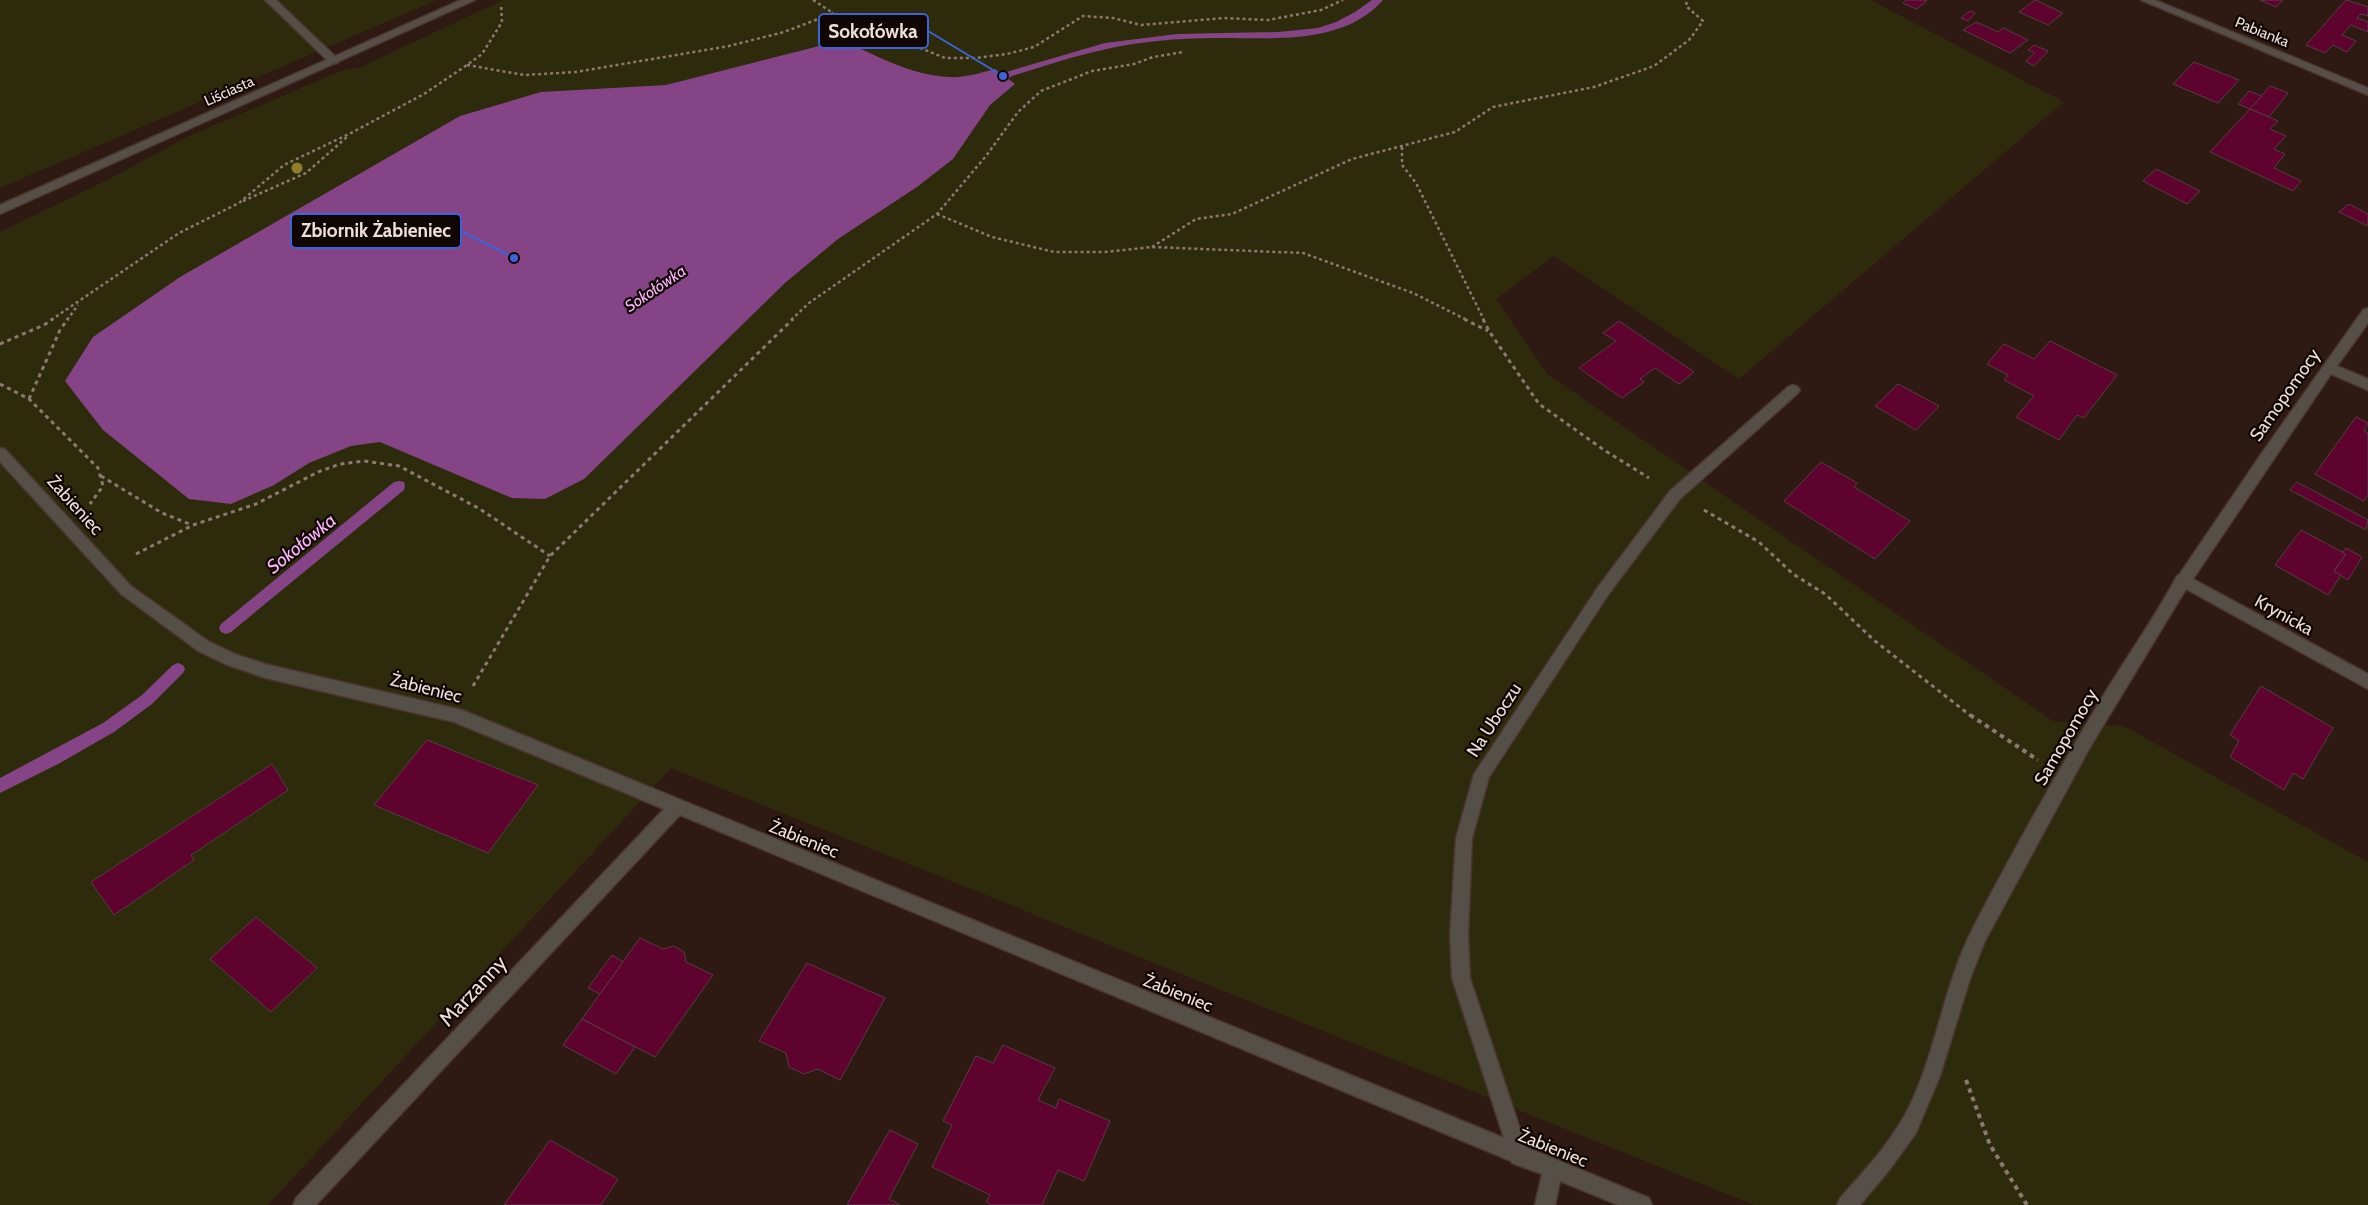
<svg xmlns="http://www.w3.org/2000/svg" width="2368" height="1205" font-family="Cabin,sans-serif">
<style>
.green{fill:#2e2b0c}
.water{fill:#844486}
.lines{fill:none;stroke-linecap:round;stroke-linejoin:round}
.stream{fill:#844486;fill-rule:evenodd}
.building{fill:#5e022e;stroke:#563d44}
.service-casing{stroke:#4a352f;stroke-width:3}
.minor-casing{stroke:#4a352f;stroke-width:3}
.path-far2{stroke:#8c7974;stroke-width:2.5;stroke-dasharray:3 3;stroke-linecap:butt}
.path-far1{stroke:#8c7974;stroke-width:3;stroke-dasharray:4 4;stroke-linecap:butt}
.path{stroke:#8c7974;stroke-width:4;stroke-dasharray:4.5 4.5;stroke-linecap:butt}
.service{fill:#564f47;fill-rule:evenodd}
.minor{fill:#564f47;fill-rule:evenodd}
.tree{fill:#8e7d2d}
.labels{text-anchor:middle;stroke-width:4.5;stroke-linejoin:round;paint-order:stroke}
.far-street-label{font-size:15px;fill:#eedfda;stroke:#100705}
.far-water-label{font-size:16px;font-style:italic;fill:#fdb6fe;stroke:#100705}
.street-label{font-size:18px;fill:#eedfda;stroke:#100705}
.water-label{font-size:19px;font-style:italic;fill:#fdb6fe;stroke:#100705}
.near-street-label{font-size:21px;fill:#eedfda;stroke:#100705}
.leader{fill:none;stroke:#3c64d8;stroke-width:2}
.callout-dot{fill:#3c64d8;stroke:#100705;stroke-width:2}
.callout{fill:#100705;stroke:#3c64d8;stroke-width:2}
.callout-label{font-size:19px;text-anchor:middle;font-weight:bold;fill:#eedfda}
</style>
<rect width="100%" height="100%" fill="#2f1913"/>
<g class="green">
<path d="M0,0H437L0,188Z"/>
<path d="M503,0H1871L2064,102L1739,379L1554,256L1496,299L1547,374L2053,721L2124,726L2368,862V1205H1754L671,768L268,1205H0V232L107,180L189,136L343,70L361,67Z"/>
</g>
<path class="water" d="M843,40C876,56 911,75 949,77C964,78 980,73 995,69L1015,84L990,105L953,159L917,187L838,239L785,283L584,479L545,499L512,498L380,442L351,446L309,463L274,485L231,504L189,499L103,430L65,381L93,337L180,277L460,116L541,92L666,85Z"/>
<g class="lines">
<g class="stream">
<path d="M1372,0H1383C1342,47 1268,37 1213,38C1186,38 1159,40 1133,44C1093,50 1054,63 1015,75C1006,78 994,90 984,88L983,86L999,74L1105,43L1177,34L1278,32L1318,28L1336,22L1355,12Z"/>
<path d="M399,481L404,482L405,486L404,490L231,632L226,634L221,632L219,628L221,624L394,482Z"/>
<path d="M178,663L183,665L185,669L183,673L152,704L114,732L60,763L0,793V778L103,723L142,695L173,665Z"/>
</g>
</g>
<g class="building">
<path d="M1906,0H1925L1927,1L1916,9L1903,3Z"/>
<path d="M2035,0L2063,13L2048,25L2019,12Z"/>
<path d="M2260,0H2283L2276,7Z"/>
<path d="M2346,0L2368,7V16L2361,14L2357,18L2368,22V32L2351,25L2342,35L2356,41L2347,52L2333,45L2325,53L2306,45Z"/>
<path d="M1970,11L1975,13L1968,21L1961,18Z"/>
<path d="M1976,22L1998,32L2003,28L2028,40L2010,53L1963,30Z"/>
<path d="M2034,45L2048,51L2034,66L2026,61L2035,53L2028,50Z"/>
<path d="M2194,62L2239,80L2218,103L2173,84Z"/>
<path d="M2270,86L2288,93L2269,117L2250,109Z"/>
<path d="M2249,91L2262,96L2250,109L2238,104Z"/>
<path d="M2250,109L2278,121L2270,129L2286,136L2274,149L2285,154L2274,168L2301,181L2293,191L2210,152Z"/>
<path d="M2156,169L2200,191L2187,204L2143,181Z"/>
<path d="M2349,204L2368,214V226L2339,212Z"/>
<path d="M1619,321L1694,372L1679,384L1655,368L1640,379L1644,382L1622,398L1579,368L1616,341L1603,333Z"/>
<path d="M2050,341L2117,375L2084,418L2077,415L2059,440L2016,417L2034,396L2004,380L2008,375L1987,364L2004,344L2034,359Z"/>
<path d="M1898,384L1939,406L1916,430L1875,406Z"/>
<path d="M2356,417L2368,423L2364,431L2368,433V495L2364,501L2315,474Z"/>
<path d="M1821,462L1857,483L1854,487L1910,521L1875,559L1784,501Z"/>
<path d="M2297,482L2368,520L2366,530L2290,490Z"/>
<path d="M2301,530L2346,554L2334,571L2341,575L2328,595L2275,565Z"/>
<path d="M2346,548L2362,557L2348,580L2334,571L2346,554L2342,553Z"/>
<path d="M2261,686L2333,728L2303,779L2293,773L2284,790L2230,757L2239,741L2230,735Z"/>
<path d="M427,740L538,785L488,853L374,805Z"/>
<path d="M272,764L288,790L191,855L194,860L114,915L91,882Z"/>
<path d="M256,917L317,968L271,1012L210,959Z"/>
<path d="M640,938L663,949L674,946L684,952L686,962L713,975L655,1057L582,1019Z"/>
<path d="M612,955L623,962L600,994L588,988Z"/>
<path d="M807,963L885,998L840,1080L818,1069L804,1074L789,1067L786,1053L759,1041Z"/>
<path d="M582,1019L635,1047L616,1074L563,1045Z"/>
<path d="M1003,1045L1055,1068L1038,1100L1056,1108L1059,1099L1110,1121L1084,1181L1058,1170L1042,1205H992L986,1202L990,1195L932,1167L952,1125L943,1121L976,1056L993,1063Z"/>
<path d="M890,1130L918,1144L889,1199L900,1205H847Z"/>
<path d="M550,1140L618,1179L601,1205H504Z"/>
</g>
<g class="lines">
<defs>
<path id="service" d="M265,0H276L338,59V63H330Z"/>
<g id="minor">
<path d="M461,0H475L0,214V205Z"/>
<path d="M2141,0H2155L2368,88V95Z"/>
<path d="M2368,308V323L2337,366L2368,379V390L2331,374L2193,579L2368,674V689L2186,589L2089,749L1985,941L1970,979L1940,1076L1916,1133L1891,1168L1860,1205H1837L1840,1198C1866,1169 1893,1140 1910,1105C1937,1048 1944,984 1973,928C2013,850 2056,775 2100,701C2125,659 2155,618 2177,576L2179,575L2264,450L2363,310Z"/>
<path d="M1793,385L1798,387L1800,390L1798,393L1680,499L1608,595L1489,777L1472,838L1468,935L1470,978L1526,1147L1649,1198L1652,1205H1618L1560,1181L1555,1205H1535L1542,1174L1512,1163L1511,1161L680,815L316,1205H293L296,1198L664,809L454,722L265,678L225,664L198,651L121,594L0,462V448L5,449L131,586L208,641L235,654L265,664L462,710L1504,1138L1452,978L1450,935L1456,838L1474,774L1598,587L1670,491L1788,387Z"/>
</g>
</defs>
<use href="#service" class="service-casing"/>
<use href="#minor" class="minor-casing"/>
<g class="path-far2">
<path d="M813,0L833,13"/>
<path d="M467,65L524,75L576,72L729,46L784,32L834,13L945,58H976L1007,54L1034,47L1083,16L1113,18L1141,25L1223,18L1268,20L1321,10L1343,0"/>
<path d="M1402,147V165L1416,183L1484,320"/>
<path d="M243,201L306,173L347,137"/>
<path d="M937,214L992,237L1054,252H1105L1152,247L1303,253L1413,293L1467,320"/>
<path d="M1152,247L1196,219L1232,214L1352,159L1455,132L1493,107L1594,87L1654,66L1689,40L1703,21L1686,6L1687,0"/>
<path d="M51,320L179,233L239,203L284,165L351,133L424,94L467,65L482,54L502,22L501,5"/>
<path d="M67,320L78,305"/>
<path d="M791,320L809,303L937,214L986,156L1018,112L1041,91L1092,71L1134,64L1153,57L1183,52"/>
</g>
<g class="path-far1">
<path d="M1464,319L1488,331"/>
<path d="M1483,319L1489,331L1539,404L1604,450L1649,478"/>
<path d="M0,344L44,325L53,319"/>
<path d="M0,384L29,399L98,468L103,486L90,504"/>
<path d="M29,399L60,330L68,319"/>
<path d="M101,476L162,513L192,525"/>
<path d="M1704,510L1759,542L1793,574L1825,594L1875,641L1971,716"/>
<path d="M136,554L193,525L256,504L318,472L340,464L364,461L399,466L480,509L550,556"/>
<path d="M473,686L550,556L793,319"/>
</g>
<g class="path">
<path d="M1970,715L2038,760"/>
<path d="M1966,1080L1990,1145L2027,1205"/>
</g>
<use href="#service" class="service"/>
<use href="#minor" class="minor"/>
</g>
<circle class="tree" cx="297" cy="168" r="5.5"/>
<g class="labels">
<g class="far-street-label">
<text transform="translate(2262 32) rotate(22)" y="5">Pabianka</text>
<text transform="translate(229 91) rotate(-24)" y="5">Liściasta</text>
</g>
<g class="far-water-label">
<text transform="translate(655 288) rotate(-34)" y="6">Sokołówka</text>
</g>
<g class="street-label">
<text transform="translate(2285 395) rotate(-55)" y="6">Samopomocy</text>
<text transform="translate(75 505) rotate(48)" y="6">Żabieniec</text>
<text transform="translate(2284 615) rotate(29)" y="6">Krynicka</text>
<text transform="translate(426 688) rotate(14)" y="6">Żabieniec</text>
<text transform="translate(1494 720) rotate(-57)" y="6">Na Uboczu</text>
<text transform="translate(2066 737) rotate(-60)" y="6">Samopomocy</text>
<text transform="translate(804 839) rotate(22)" y="6">Żabieniec</text>
<text transform="translate(1178 993) rotate(22)" y="6">Żabieniec</text>
<text transform="translate(1553 1148) rotate(22)" y="6">Żabieniec</text>
</g>
<g class="water-label">
<text transform="translate(301 543) rotate(-39)" y="7">Sokołówka</text>
</g>
<g class="near-street-label">
<text transform="translate(473 991) rotate(-47)" y="7">Marzanny</text>
</g>
</g>
<path class="leader" d="M1003 76L928 31M514 258L461 231"/>
<g class="callout-dot">
<circle cx="1003" cy="76" r="5"/>
<circle cx="514" cy="258" r="5"/>
</g>
<g class="callout">
<rect x="819" y="14" width="109" height="34" rx="5"/>
<rect x="291" y="214" width="170" height="34" rx="5"/>
</g>
<g class="callout-label">
<text x="873" y="38">Sokołówka</text>
<text x="376" y="237">Zbiornik Żabieniec</text>
</g>
</svg>
